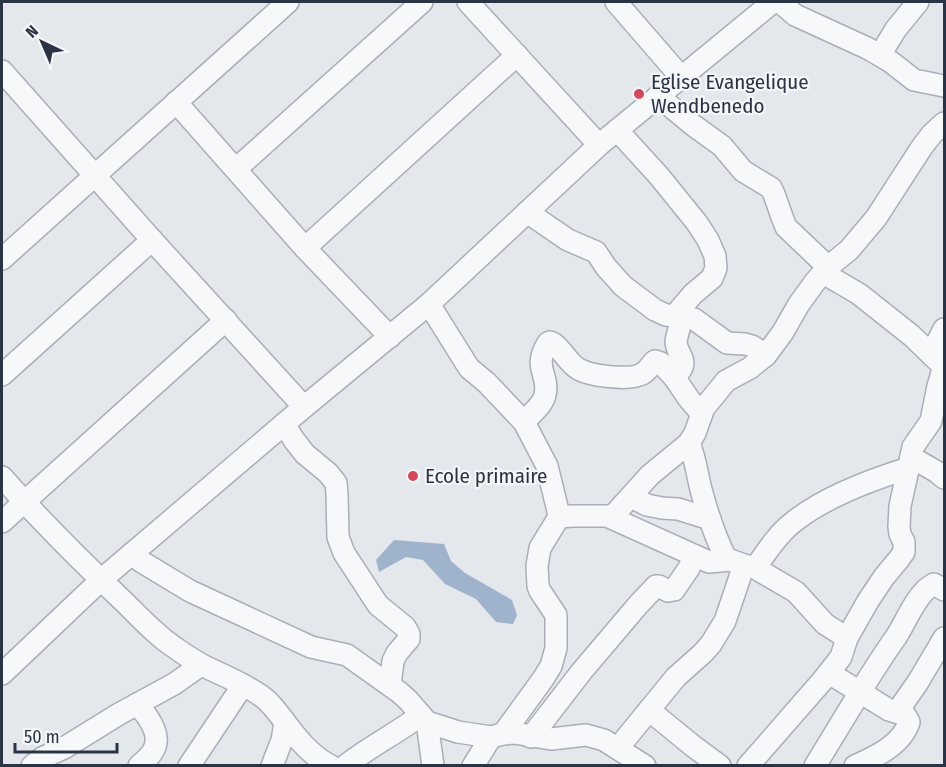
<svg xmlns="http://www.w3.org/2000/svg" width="946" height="767" font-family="'Fira Sans Condensed',sans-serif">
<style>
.water{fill:#9fb4cc}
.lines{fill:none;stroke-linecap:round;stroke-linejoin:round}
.minor-casing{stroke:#a9aeb7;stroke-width:24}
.minor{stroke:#f7f8fa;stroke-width:21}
.poi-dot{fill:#d1495b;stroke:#f4f6f9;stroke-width:2}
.labels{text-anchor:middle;stroke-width:4.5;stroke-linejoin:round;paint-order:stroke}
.poi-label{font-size:21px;fill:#2b3445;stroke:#f4f6f9;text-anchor:start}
</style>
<rect width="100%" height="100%" fill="#e4e7ec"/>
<path class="water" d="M394,540L444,544L451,561L465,573L512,600L517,615L513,624L496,622L476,599L445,584L423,560L406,557L379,572L376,560Z"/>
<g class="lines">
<defs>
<g id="minor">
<path d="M468,2L599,145"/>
<path d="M616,2L681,77"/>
<path d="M780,2L795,15L867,48L891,62L914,80L944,86"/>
<path d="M880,55L896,29L918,2"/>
<path d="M2,71L152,240L304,407"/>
<path d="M658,96L693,125L722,146L743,171L771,188L774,194L782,217L786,227L828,267"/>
<path d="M176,102L305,248L390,337"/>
<path d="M617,130L659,176L697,223L708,240L715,256L716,268L712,278L693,294L675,315"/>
<path d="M236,169L422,2"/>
<path d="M527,212L568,240L596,252L606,267L623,286L655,310L666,315L694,319L727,343L745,344L752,346L766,355"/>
<path d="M305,248L517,55"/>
<path d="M2,259L288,2"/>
<path d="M823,273L859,294L912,336L944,367"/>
<path d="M429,304L469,368L487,383L524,422L547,466L557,507L559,517L540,548L537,566L538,586L540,591L556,615V648L551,666L543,679L503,734"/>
<path d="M931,354L944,329"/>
<path d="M2,375L152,240"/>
<path d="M674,377L689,399L701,413"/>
<path d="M524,422C531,414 543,405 545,395C550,375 532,368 548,343L550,342L554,344C563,351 568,362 577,368C588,376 630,381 642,374C648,371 651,364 655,361L661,363L674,377C693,361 676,356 676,341C677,335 681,323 682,317"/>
<path d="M284,424L294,440L305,454L328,473L336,483L337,494L338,537L344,553L378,605L405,627L409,634V639L397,653L393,661L390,685"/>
<path d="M689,443C696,459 697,476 702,493C708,516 716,538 726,559"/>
<path d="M911,457L937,472L944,478"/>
<path d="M2,477C39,519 79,559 119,597C138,615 155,635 177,649C185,655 195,661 204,666C224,676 246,684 264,698C274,706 280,716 288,726C299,741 313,757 331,766"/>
<path d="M631,497L647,505L662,508L678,509L710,519"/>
<path d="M559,517L573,516H607L709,562L730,560L744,565L755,568L796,592L825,624L847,638"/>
<path d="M612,517L650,475L689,443L695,433L704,408L726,381L750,368L766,355L783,332L799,304L815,282L828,267L849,250L876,218L922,147L932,134L944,123"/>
<path d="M2,522L226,320"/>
<path d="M131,554L142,562L190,591L311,647L347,655L399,692L408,700L427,722L458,732L491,737L503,734L514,733L551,739L586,735L604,740L645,766"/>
<path d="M755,568C766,553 777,535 791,524C822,498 870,480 909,468"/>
<path d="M829,673L860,692C872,673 883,655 896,637C906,622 917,592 934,584L944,590"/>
<path d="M2,674L101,580L304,407L429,304L599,145L773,2"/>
<path d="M137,704C147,715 163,735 153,751C150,757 144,761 139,766"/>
<path d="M649,710L693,746L720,766"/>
<path d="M897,712L918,682L944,638"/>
<path d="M427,722L433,766"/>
<path d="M531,737L582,671L638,605L656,586H659L668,591L674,590L689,568L694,556"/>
<path d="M618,748L676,677L703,653L711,644L725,621L744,565"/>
<path d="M32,766L42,758L64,748L119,714L174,684L201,665"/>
<path d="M189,766L243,685"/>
<path d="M272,766L282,740L285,723"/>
<path d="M345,766C369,747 397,733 421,715"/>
<path d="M473,766L491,737"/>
<path d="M748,766L823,680L841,657L847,638L868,601L884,577L899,559L904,552V542L900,534L899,527L900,506L913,447L931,421L938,386L944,366"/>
<path d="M815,766L860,692L889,710L905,715L909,722C902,745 875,757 855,766"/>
</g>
</defs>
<use href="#minor" class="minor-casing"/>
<use href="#minor" class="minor"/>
</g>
<g class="poi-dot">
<circle cx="639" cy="94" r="6"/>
<circle cx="413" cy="476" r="6"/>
</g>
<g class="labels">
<g class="poi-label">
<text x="651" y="89">Eglise Evangelique<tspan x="651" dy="24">Wendbenedo</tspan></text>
<text x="425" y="483">Ecole primaire</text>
</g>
</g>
<rect width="946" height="767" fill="none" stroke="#2b3445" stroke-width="6"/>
<g transform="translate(42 42) rotate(316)" stroke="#f4f6f9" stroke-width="4.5" paint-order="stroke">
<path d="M0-4.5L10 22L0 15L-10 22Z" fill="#2b3445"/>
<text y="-9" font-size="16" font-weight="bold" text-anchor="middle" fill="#2b3445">N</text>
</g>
<path d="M15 743v9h102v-9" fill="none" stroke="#2b3445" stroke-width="3"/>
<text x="24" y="743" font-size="18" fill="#2b3445" stroke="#f4f6f9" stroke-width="4.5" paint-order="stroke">50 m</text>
</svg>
